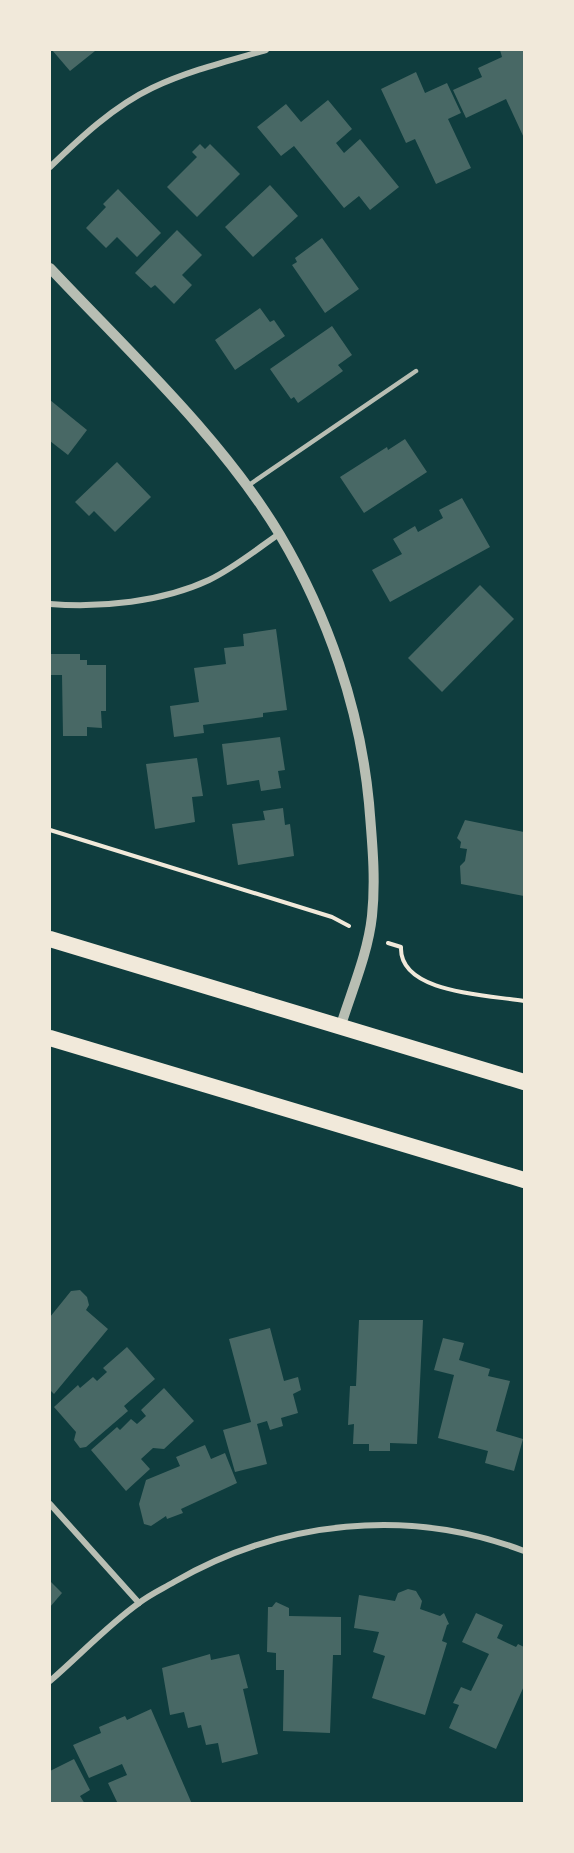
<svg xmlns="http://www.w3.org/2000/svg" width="574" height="1853" font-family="Cabin,sans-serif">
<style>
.building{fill:#486865}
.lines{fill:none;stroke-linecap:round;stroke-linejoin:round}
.path{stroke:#f1e9da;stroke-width:4}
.service{stroke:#b8beb3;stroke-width:4.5}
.minor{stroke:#b8beb3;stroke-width:6}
.tertiary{stroke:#b8beb3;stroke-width:10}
.trunk{stroke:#f1e9da;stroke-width:16}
</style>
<rect width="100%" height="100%" fill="#0f3d3e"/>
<g class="building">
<path d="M52,50H93L95,51L70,71Z"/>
<path d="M500,50H524V138L506,99L466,118L453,90L482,77L478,68L502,57Z"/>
<path d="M416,72L425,93L447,83L461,113L448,119L471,168L436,184L415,139L406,143L381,89Z"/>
<path d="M328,100L352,129L336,143L344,153L360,139L399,187L370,210L359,196L344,208L294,146L281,156L257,127L286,104L301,122Z"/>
<path d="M200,144L205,149L210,144L240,174L197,217L167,187L197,157L192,152Z"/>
<path d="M270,185L298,216L253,257L225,227Z"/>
<path d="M118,189L161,233L137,257L117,237L106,248L86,228L106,207L103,204Z"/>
<path d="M177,230L202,255L182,275L192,285L174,304L155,285L151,288L135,273Z"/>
<path d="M322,238L359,289L325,313L292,265L297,262L295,258Z"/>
<path d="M260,308L270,322L274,320L285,336L235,370L215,340Z"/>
<path d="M332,326L352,355L338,365L343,371L298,403L294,397L291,399L270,369Z"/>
<path d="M50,400L87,430L68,455L50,441Z"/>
<path d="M405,439L427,472L364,513L340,477L387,447L388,450Z"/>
<path d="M117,462L151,497L115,532L94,511L89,516L75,502Z"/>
<path d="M462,498L490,547L390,602L372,570L402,554L393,539L415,526L418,532L443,518L439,510Z"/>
<path d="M480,585L514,619L442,692L408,658Z"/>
<path d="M276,629L287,710L263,713V717L203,725L204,733L174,737L170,706L199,702L194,668L226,664L224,648L244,646L243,634Z"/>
<path d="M50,654H80V660H87V665H106V711H101L102,728L87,727V736H63L62,675H50Z"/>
<path d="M280,737L285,770L278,771L281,788L261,791L259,780L227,785L222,744Z"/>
<path d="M197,758L203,796L192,797L195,822L155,829L146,764Z"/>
<path d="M283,808L285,825L290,824L294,856L238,865L232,824L265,820L263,811Z"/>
<path d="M465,820L524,832V896L461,884L460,866L465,861L467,849L460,848L461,842L457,838Z"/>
<path d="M80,1290L87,1297L89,1305L86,1310L108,1329L54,1394L50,1390V1317L71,1291Z"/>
<path d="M359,1320H423L417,1444L390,1443V1451H369V1444H353L354,1424L348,1425L350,1386H356Z"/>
<path d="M270,1328L284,1381L298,1377L301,1390L293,1394L298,1413L281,1418L283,1426L270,1430L267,1421L257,1424L267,1464L235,1472L223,1430L251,1422L229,1339Z"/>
<path d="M443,1338L464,1343L459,1360L490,1369L488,1376L510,1381L496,1431L523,1439L514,1471L485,1463L488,1451L438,1438L454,1375L434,1370Z"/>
<path d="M127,1347L155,1379L124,1406L128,1411L86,1447L80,1448L74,1440L76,1432L54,1407L78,1385L80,1388L93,1377L97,1381L107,1372L103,1368Z"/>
<path d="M164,1388L194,1421L164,1449L153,1448L141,1459L150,1469L126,1491L91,1450L117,1427L120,1430L131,1419L137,1424L146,1416L141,1410Z"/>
<path d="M205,1445L211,1459L225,1453L237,1483L181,1509L183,1513L167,1519L166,1516L151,1526L144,1524L139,1504L146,1480L180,1466L176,1457Z"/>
<path d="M50,1581L62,1593L50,1607Z"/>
<path d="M408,1589L416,1591L422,1601L420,1609L440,1616L444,1613L449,1624L447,1625L442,1641L447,1643L425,1715L372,1698L385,1656L373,1652L379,1632L354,1628L359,1595L395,1601L398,1593Z"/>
<path d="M276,1602L289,1608V1616L341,1617V1655H333L330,1733L283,1731L284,1670H276V1653L267,1652L268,1607H272Z"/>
<path d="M476,1613L503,1625L497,1638L516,1647L518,1644L524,1647V1686L496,1749L449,1728L459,1705L453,1703L461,1687L471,1691L489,1654L462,1642Z"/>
<path d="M210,1654L211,1660L239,1654L248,1688L243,1689L258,1754L222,1763L218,1743L206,1745L201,1725L188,1728L184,1712L170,1715L162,1668Z"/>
<path d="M151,1709L192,1804H118L108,1783L127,1775L122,1764L89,1778L73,1745L101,1733L99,1727L125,1716L127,1720Z"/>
<path d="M74,1759L90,1790L80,1796L85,1804H50V1771Z"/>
</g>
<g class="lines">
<g class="path">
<path d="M50,830L332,917L349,926"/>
<path d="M388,943L401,947C399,994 490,995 524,1001"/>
</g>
<path class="service" d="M249,485L416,371"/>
<g class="minor">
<path d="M50,167C80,138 114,106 152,88C188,71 228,61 266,50"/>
<path d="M50,604C101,608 162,602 209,580C234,568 257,549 279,534"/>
<path d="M50,1504L139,1603"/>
<path d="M50,1681C79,1656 108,1625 139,1603C149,1595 162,1589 174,1582C281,1520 409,1507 524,1551"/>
</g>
<path class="tertiary" d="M50,268C127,350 222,438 280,535C328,616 360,709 369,803C372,841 376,878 372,916C368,953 352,990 341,1025"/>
<g class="trunk">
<path d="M50,939L524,1082"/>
<path d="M50,1038L524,1180"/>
</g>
</g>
<rect width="574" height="1853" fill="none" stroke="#f1e9da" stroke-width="102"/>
</svg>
